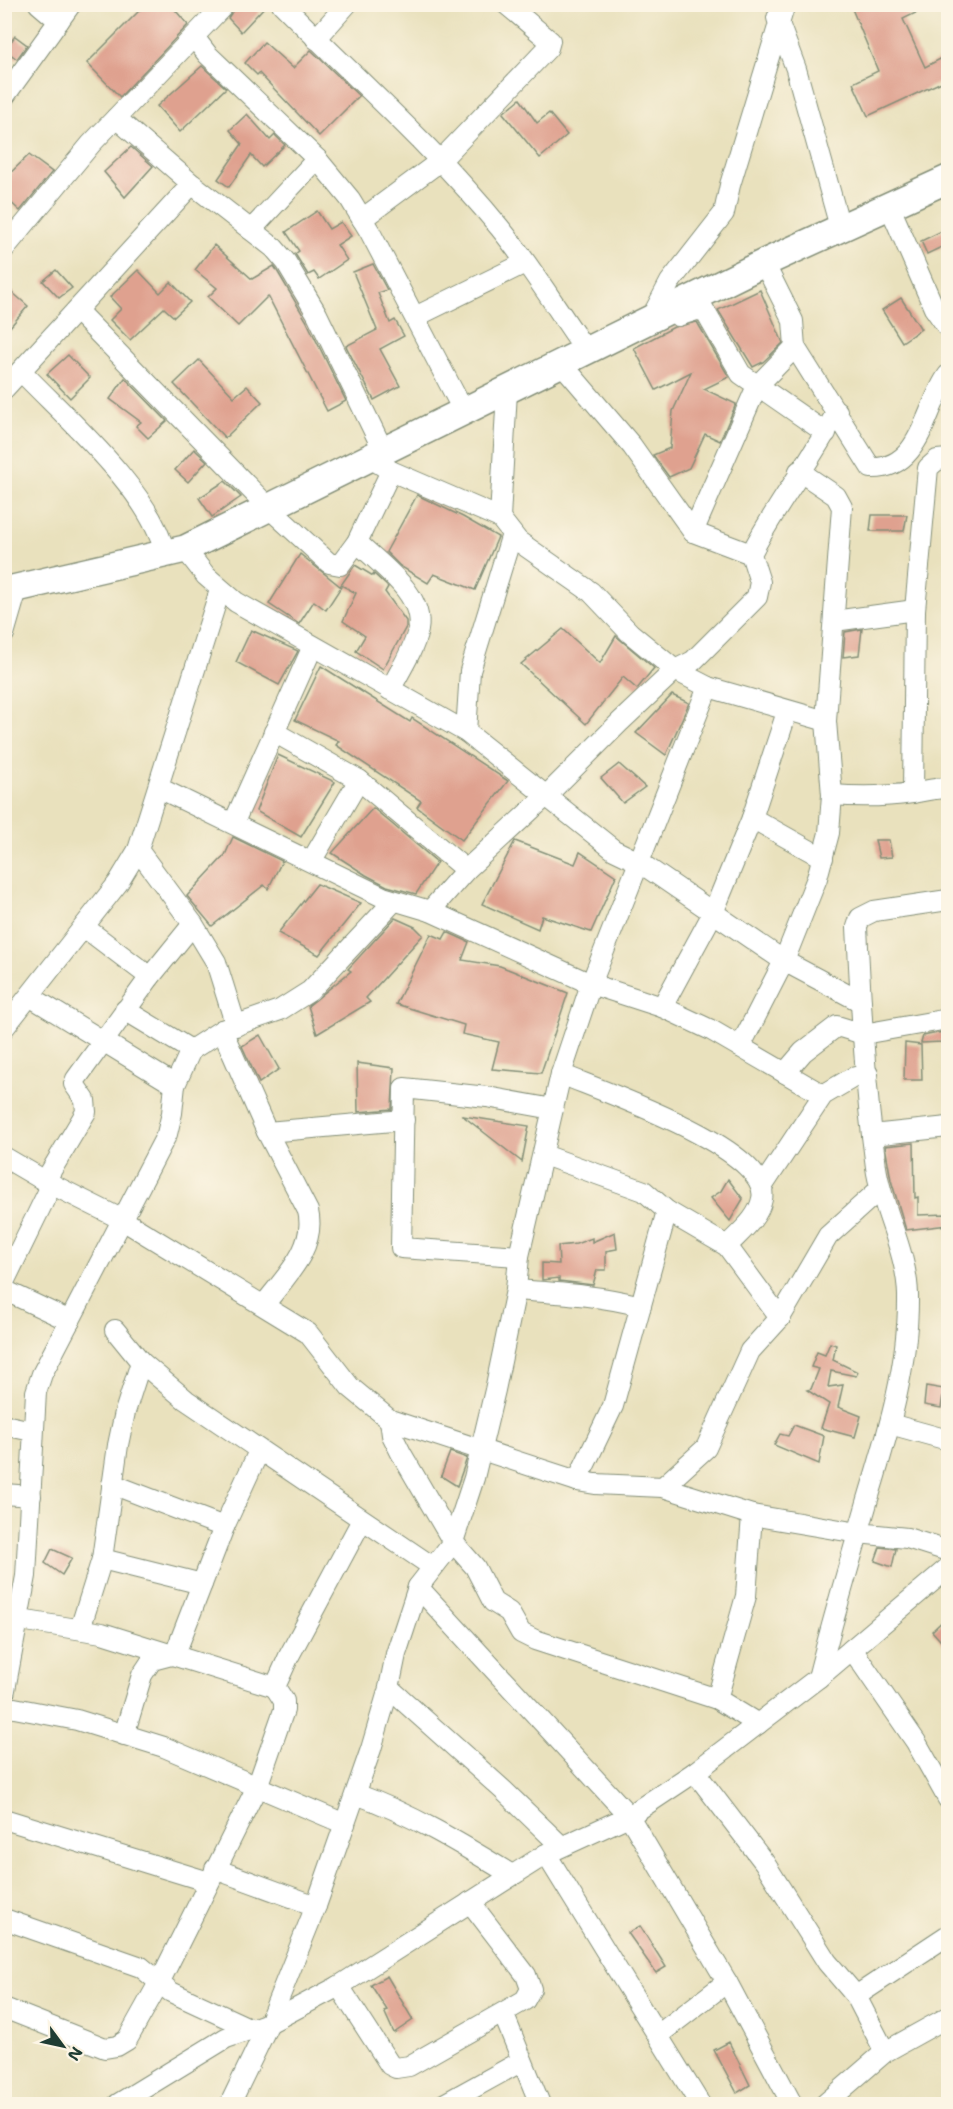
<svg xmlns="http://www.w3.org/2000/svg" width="953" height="2109" font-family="'Shantell Sans',sans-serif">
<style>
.building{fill:#dfa18f}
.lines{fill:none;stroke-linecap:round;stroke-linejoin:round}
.street-casing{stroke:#848f78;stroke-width:22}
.secondary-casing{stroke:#848f78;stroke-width:30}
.street{stroke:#fff;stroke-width:20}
.secondary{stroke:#fff;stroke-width:27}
</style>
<rect width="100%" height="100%" fill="#fcf5e5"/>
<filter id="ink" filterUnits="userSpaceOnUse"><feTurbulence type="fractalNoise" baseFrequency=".0167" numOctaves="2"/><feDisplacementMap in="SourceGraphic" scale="12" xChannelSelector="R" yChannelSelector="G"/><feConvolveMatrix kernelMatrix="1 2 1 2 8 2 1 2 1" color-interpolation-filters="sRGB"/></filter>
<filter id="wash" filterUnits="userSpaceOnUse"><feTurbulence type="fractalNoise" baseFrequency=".008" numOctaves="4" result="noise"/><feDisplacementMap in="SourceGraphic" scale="24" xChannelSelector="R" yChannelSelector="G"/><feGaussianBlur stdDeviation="1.35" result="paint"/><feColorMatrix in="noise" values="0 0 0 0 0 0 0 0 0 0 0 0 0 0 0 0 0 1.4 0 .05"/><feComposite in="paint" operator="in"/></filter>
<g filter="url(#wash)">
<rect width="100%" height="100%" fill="#e9e1bd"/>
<g id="blocks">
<g class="building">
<path d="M146,4H170L188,25L120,97L87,63Z"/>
<path d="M237,4H267L241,32L228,18Z"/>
<path d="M850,4H934L903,19L925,67L948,55V79L868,116L853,83L878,71Z"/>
<path d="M15,36L27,45L17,59L5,50Z"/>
<path d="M264,42L293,68L311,50L359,96L319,136L259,73L257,75L245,63Z"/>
<path d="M202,66L226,88L180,132L157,106Z"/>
<path d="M520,99L537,123L549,113L567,135L540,158L503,113Z"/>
<path d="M247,114L270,140L275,135L285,145L262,167L251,155L229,187L218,179L242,144L230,130Z"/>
<path d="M131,147L153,166L125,197L104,172Z"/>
<path d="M29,155L52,172L20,211L4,196V179Z"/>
<path d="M317,211L329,229L341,222L351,236L337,245L347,260L319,279L314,272L308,275L295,254L299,251L286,232Z"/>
<path d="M948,228V244L927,254L921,241Z"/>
<path d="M214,245L252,279L274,266L276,269L306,320L346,401L327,411L268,296L238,326L208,297L217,288L195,270Z"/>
<path d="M373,264L387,290L378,293L390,323L395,320L404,336L380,349L400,386L374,400L346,346L377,330L353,272Z"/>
<path d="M56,270L72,288L59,298L43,281Z"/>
<path d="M138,270L160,293L171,282L190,302L174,317L164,308L130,340L110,320L121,309L110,297Z"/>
<path d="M4,285L28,306L4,334Z"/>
<path d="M760,290L783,343L763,362L753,367L718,310Z"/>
<path d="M901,298L921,329L902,342L882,310Z"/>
<path d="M697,322L729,377L704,389L736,404L720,441L705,434L689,468L669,477L653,455L670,448L673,411L691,372L656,390L634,348L674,327Z"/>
<path d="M68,355L90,378L70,398L47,374Z"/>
<path d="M199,360L234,397L247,386L262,402L225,438L174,384Z"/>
<path d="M125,378L167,421L148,438L136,426L141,422L110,399Z"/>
<path d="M194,449L207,461L188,482L175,470Z"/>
<path d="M225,481L241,497L212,517L199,498Z"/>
<path d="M417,495L463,517L498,537L475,590L434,574L428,583L400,566L386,552Z"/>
<path d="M872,515H907L904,531H870Z"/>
<path d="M300,554L341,587L326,610L314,601L299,624L269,604Z"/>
<path d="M355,565L373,576L374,574L388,587L385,592L406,621V627L383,669L356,651L365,636L343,621L356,593L341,585Z"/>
<path d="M563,629L600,663L616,636L654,668L637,689L623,677L586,724L521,664Z"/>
<path d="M862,629L859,655L843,657L845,632Z"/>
<path d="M251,630L298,651L279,685L236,662Z"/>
<path d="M321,666L410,722L412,718L508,781L462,840L417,807L421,801L336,745L339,741L295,720Z"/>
<path d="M672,695L689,703L666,755L636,733Z"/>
<path d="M278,755L335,782L301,837L256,811Z"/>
<path d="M619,764L645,787L623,803L601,778Z"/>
<path d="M373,808L437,862L416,894L387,886L366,875L332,853Z"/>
<path d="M233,837L282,861L268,889L264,885L212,926L187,896L225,855Z"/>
<path d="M875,840H889L892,857L879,858Z"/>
<path d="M515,841L575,864L580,852L616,876L591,932L542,916L538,929L482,904Z"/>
<path d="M317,884L361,903L319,955L278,933Z"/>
<path d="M395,918L415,927L423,935L366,998L370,1002L317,1034L308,1006L351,971L348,969Z"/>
<path d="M447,932L469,942L462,960L500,966L568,993L541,1073L492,1069L499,1042L462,1034L464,1025L396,1004L431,934L443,939Z"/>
<path d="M943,1032L942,1042L921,1043L923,1036Z"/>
<path d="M260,1035L279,1069L259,1083L242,1046Z"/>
<path d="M905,1043L921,1045L922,1080H904Z"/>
<path d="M357,1063L394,1068L392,1109L358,1112Z"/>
<path d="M463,1116L529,1126L522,1162Z"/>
<path d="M914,1143L915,1198L918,1197V1215L948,1214V1225L906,1230L891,1180L885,1146Z"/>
<path d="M728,1179L743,1199L730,1221L711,1198L721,1191Z"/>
<path d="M615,1232L617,1249L606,1251V1270H597L593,1285L559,1281V1278L542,1280V1263L559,1264L558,1246L576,1244L592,1238V1242Z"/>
<path d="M830,1343L836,1345L833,1360L858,1372L856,1376L831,1371L828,1387L843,1385L838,1407L861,1416L855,1437L821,1428L829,1404L807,1390L811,1389L819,1369L811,1367L817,1352L825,1355Z"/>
<path d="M926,1386L944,1389L941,1408L924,1405Z"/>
<path d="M794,1425L824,1436L819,1464L774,1445L780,1434L788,1436Z"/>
<path d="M450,1452L467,1458L457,1486L441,1476Z"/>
<path d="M880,1547L896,1549L892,1567L875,1561Z"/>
<path d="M52,1549L72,1558L62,1575L45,1563Z"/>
<path d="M948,1616V1649L932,1631Z"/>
<path d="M640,1926L666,1967L656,1973L628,1933Z"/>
<path d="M387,1976L413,2020L394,2033L384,2011L387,2010L371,1985Z"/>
<path d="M729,2042L750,2085L737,2093L714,2050Z"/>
</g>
</g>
</g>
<g filter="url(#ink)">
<use href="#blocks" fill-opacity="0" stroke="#848f78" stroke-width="1.5"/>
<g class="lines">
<defs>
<g id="street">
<path d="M39,4L59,21"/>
<path d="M282,4C355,78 434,147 500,228C531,266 558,311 587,352"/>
<path d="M777,18L796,69L840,227"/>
<path d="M194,37L207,54L317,159L350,199L370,232L464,412"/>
<path d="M316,39L347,4"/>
<path d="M4,97L71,4"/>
<path d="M116,118L192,184L274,248L286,262L317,314L383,450"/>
<path d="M889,205L934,308L948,328"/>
<path d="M362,219L439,162L548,48L550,41L506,4"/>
<path d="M251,230L317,159"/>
<path d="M4,249L91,144L225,4"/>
<path d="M764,263L793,321L795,347L871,468C922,470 925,406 948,375"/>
<path d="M77,311L269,508L329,563L340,565L357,542L391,471"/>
<path d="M678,316L703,308L741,374L826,433"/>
<path d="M415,317L525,263"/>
<path d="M650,320L670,282L724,213L730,185L785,4"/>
<path d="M562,364L632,446L693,532L751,554"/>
<path d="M21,371C66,418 150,490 165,553"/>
<path d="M4,389L192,184"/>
<path d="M369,457L391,471L500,518L518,541L591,592L630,633L675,670L708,687L826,721"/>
<path d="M500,518L507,391"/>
<path d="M693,532L757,386L795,347"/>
<path d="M357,542C380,565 425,594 418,630C414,650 399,672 390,690"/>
<path d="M185,549L206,576L236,602L466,732L614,850L639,862L784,961L861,1002"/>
<path d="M834,621L915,610"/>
<path d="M4,634L18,586"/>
<path d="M274,732L359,780L466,870"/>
<path d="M466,732L470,671L512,534"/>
<path d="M159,788L383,897L430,911L591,984L662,1007L711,1030L823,1095"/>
<path d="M913,793L915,610L928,468L937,460L948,459"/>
<path d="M832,795C859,797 885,797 912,793C925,791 935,788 948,788"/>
<path d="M752,818L823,858"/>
<path d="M234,822L313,646"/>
<path d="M138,850L193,924L216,962L236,1026"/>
<path d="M312,860L359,780"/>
<path d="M430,911L466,870L545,797L620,722L675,670L693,661L757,597L760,582L751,554C776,504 812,461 837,411"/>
<path d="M84,927L150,977"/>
<path d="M31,997L175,1085"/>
<path d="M662,1007L713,913L752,818L787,712"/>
<path d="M125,1010L191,1050"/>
<path d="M4,1028L118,883L138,850L220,590"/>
<path d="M222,1030L267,1132"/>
<path d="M740,1047L784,961L817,878L829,833L832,795L826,721L842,507L836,496L799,471"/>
<path d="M785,1073L803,1052L837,1026L863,1034L948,1019"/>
<path d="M561,1074C598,1090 773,1149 762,1199C758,1219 740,1232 727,1246"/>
<path d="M872,1135L948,1127"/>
<path d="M544,1155L644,1191L667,1211L727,1246L780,1318"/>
<path d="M4,1157L45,1181L121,1219L308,1333L350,1387L390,1420L577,1481L595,1484L663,1487L752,1515L858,1533L907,1538L948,1551"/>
<path d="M45,1181L86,1112L85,1100L74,1084L76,1079L150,977L193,924"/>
<path d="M762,1187L823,1095L852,1078L868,1074"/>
<path d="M519,1256L401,1248L404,1088L487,1097L553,1109"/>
<path d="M4,1282L52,1184"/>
<path d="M4,1290L70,1321"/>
<path d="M516,1290C559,1293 599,1295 641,1306"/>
<path d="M264,1305C284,1278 317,1248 308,1211L267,1132L404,1120"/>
<path d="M115,1330L141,1362L186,1400L433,1567"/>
<path d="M390,1420L392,1435L401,1453L453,1542L475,1567L493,1602L509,1612L521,1633L535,1640L717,1699L758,1724"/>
<path d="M890,1424L948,1440"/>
<path d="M4,1425L32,1431"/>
<path d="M577,1481L613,1406L667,1211"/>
<path d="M112,1484L224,1527"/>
<path d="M663,1487L706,1448L750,1351L780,1318L828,1236L880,1189"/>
<path d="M4,1494L31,1496"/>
<path d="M102,1559L202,1584"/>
<path d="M418,1587L629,1816L727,1982L792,2104"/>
<path d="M20,1620L102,1633L275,1687"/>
<path d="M80,1629L102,1559L118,1445L125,1412L141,1362"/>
<path d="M852,1649L916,1742L948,1799"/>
<path d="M818,1678C833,1618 851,1559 868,1499C888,1433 909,1365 908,1295C907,1251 882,1210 876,1167C865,1088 861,1007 857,927L860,918L874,911L948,900"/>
<path d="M389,1688L503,1790L561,1846"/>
<path d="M4,1695L26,1576L36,1392L42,1374L167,1134L172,1113L175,1085L191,1050L222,1030L280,1010L310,991L394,901"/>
<path d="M717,1699L746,1596L752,1515"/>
<path d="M4,1706L77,1720L164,1747L345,1824"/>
<path d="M124,1735L142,1675L152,1660L175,1654L224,1527L259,1451"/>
<path d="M695,1772L764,1862L827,1962L856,1996L885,2052"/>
<path d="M356,1794C412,1814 461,1844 512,1875"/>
<path d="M4,1819L209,1882"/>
<path d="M546,1854L700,2104"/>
<path d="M215,1869L316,1906"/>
<path d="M4,1919L141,1967L171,1992L251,2029"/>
<path d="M339,1986L390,2065L396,2068L409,2066L525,2000L531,1989L526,1975L470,1902"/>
<path d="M856,1996L948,1935"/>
<path d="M4,2008L105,2048L117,2046L127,2040L160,1981L257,1787L284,1710V1701L275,1687L289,1656L362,1520"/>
<path d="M503,2013L540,2104"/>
<path d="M658,2035L727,1982"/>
<path d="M118,2104L226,2038L269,2023L339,1986L546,1854L629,1816L695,1772L818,1678L948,1568"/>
<path d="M230,2104L269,2023L316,1906L371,1749L389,1688L396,1654L418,1587L453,1542L474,1478L495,1390L516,1290L519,1256L561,1074L591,984L708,687"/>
<path d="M444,2104L522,2061"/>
<path d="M825,2104L885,2052L948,2017"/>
</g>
<path id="secondary" d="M4,591L185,549L764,263L948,179"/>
</defs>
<use href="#street" class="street-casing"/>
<use href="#secondary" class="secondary-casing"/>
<use href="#street" class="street"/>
<use href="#secondary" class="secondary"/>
</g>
</g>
<rect width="953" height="2109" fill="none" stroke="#fcf5e5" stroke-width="24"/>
<g transform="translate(63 2046) rotate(123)" stroke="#fcf5e5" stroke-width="4.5" paint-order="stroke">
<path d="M0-4.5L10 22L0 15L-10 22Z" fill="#1f3d34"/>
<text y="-9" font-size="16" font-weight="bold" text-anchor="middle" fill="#1f3d34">N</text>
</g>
</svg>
